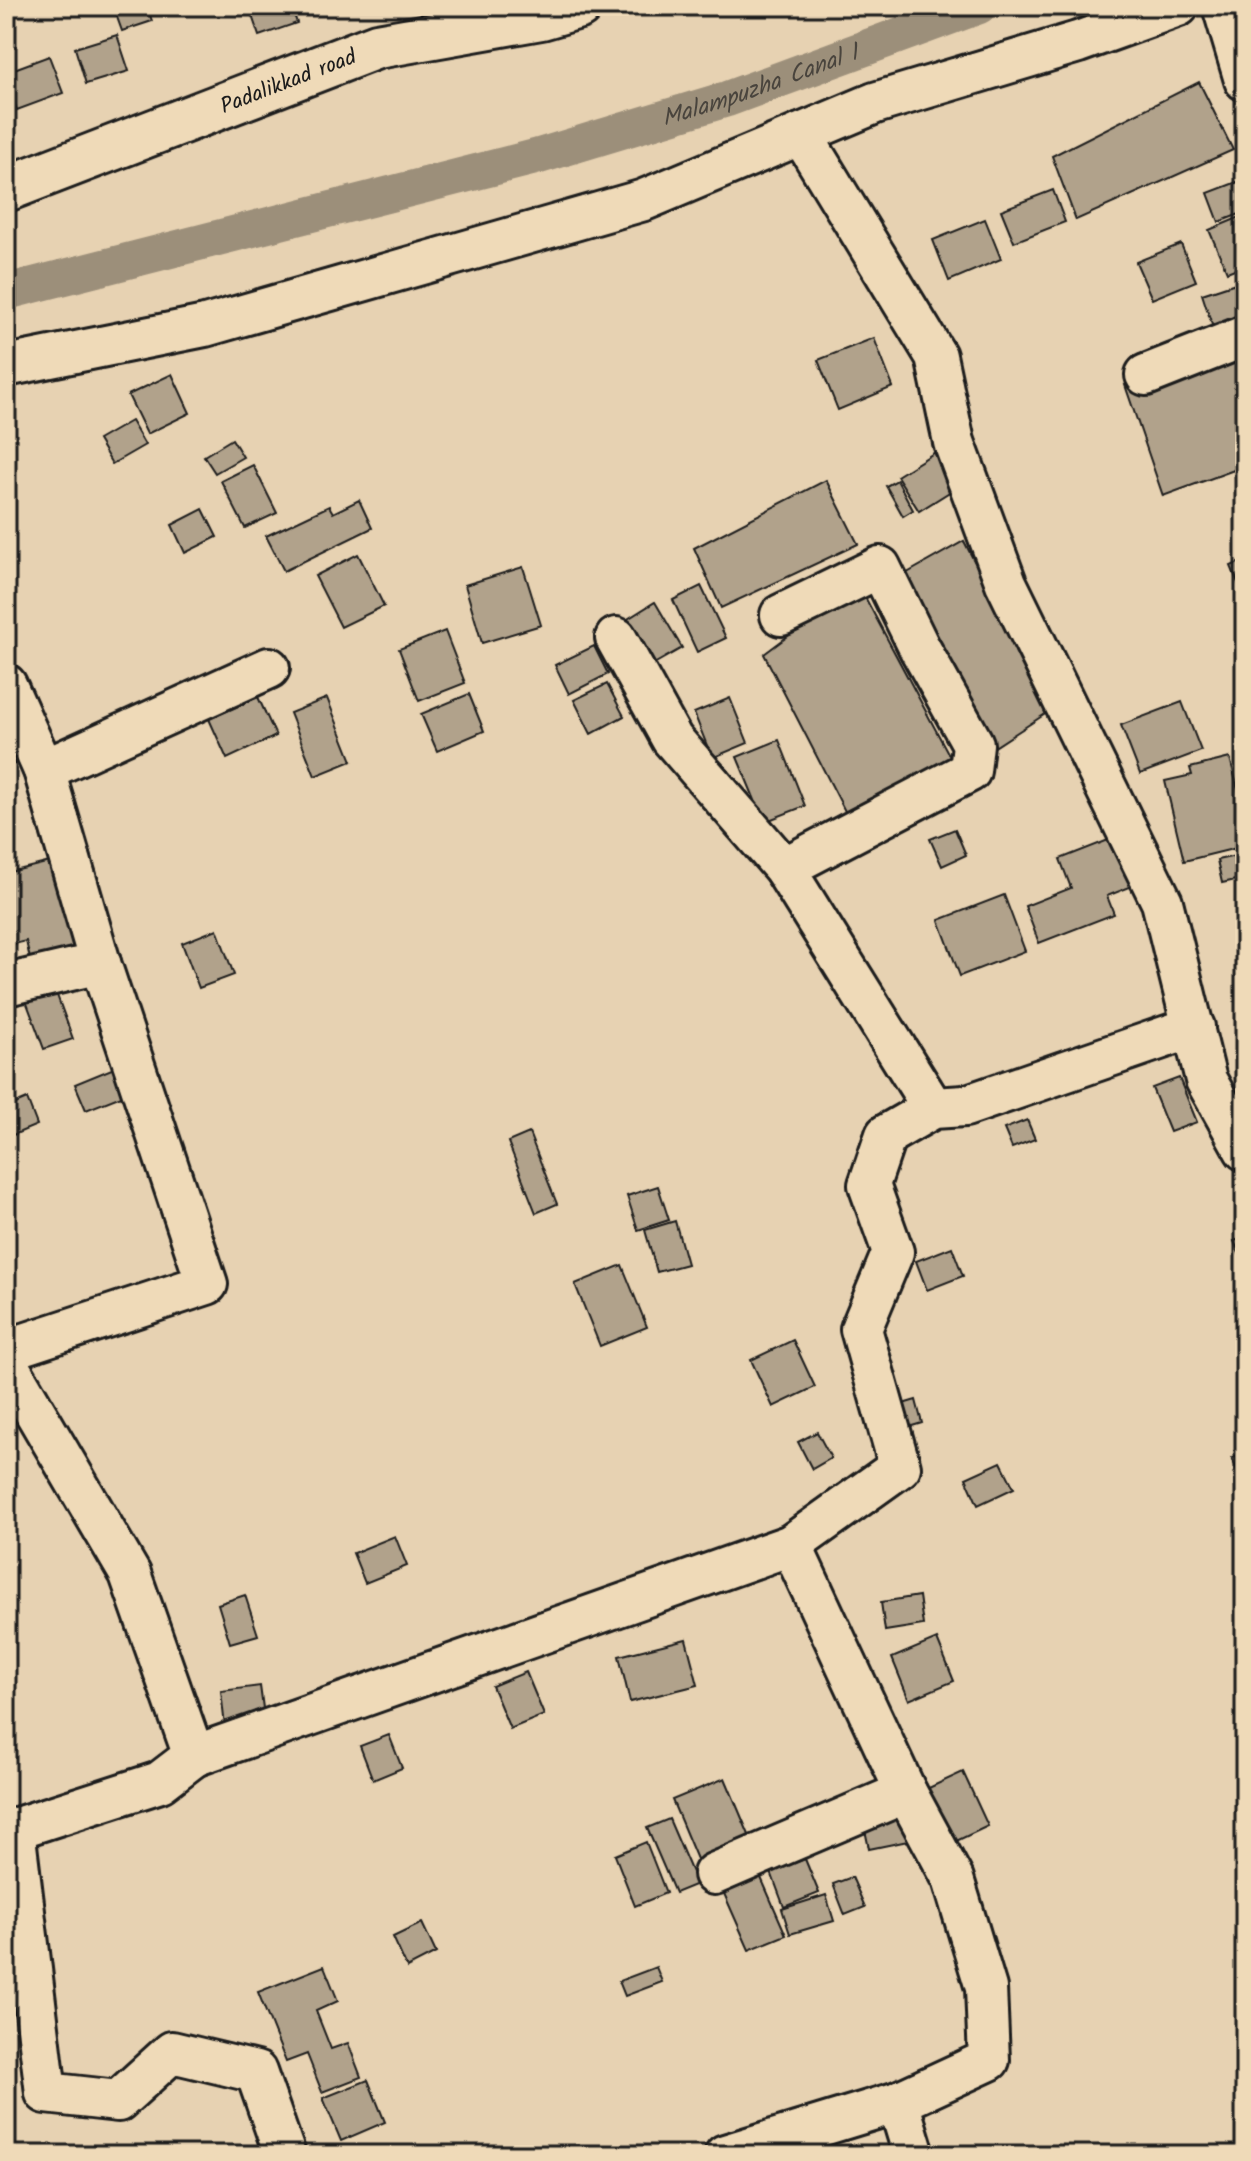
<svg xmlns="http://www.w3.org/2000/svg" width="1251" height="2161" font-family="Kalam,sans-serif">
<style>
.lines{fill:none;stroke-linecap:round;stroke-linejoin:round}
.canal{stroke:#9c8f7a;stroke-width:36}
.building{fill:#b1a28b;stroke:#1c1c1c;stroke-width:2}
.minor-casing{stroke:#1c1c1c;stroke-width:46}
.tertiary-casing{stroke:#1c1c1c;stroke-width:50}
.minor{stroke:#efdab8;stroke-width:40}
.tertiary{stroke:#efdab8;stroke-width:44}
.labels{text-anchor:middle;stroke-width:8;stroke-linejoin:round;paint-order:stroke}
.street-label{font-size:22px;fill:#1c1c1c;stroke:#efdab8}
.water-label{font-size:24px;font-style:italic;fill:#49443d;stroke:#efdab8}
</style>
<rect width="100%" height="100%" fill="#e7d2b2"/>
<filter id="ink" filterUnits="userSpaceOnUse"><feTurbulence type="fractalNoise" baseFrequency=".0125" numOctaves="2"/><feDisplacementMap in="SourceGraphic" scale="16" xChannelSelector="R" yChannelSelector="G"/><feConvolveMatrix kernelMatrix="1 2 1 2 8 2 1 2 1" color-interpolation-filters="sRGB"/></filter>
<g filter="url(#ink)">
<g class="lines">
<path class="canal" id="s1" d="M6,292L539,156L727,99L979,6"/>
</g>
<g class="building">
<path d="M113,6H147L152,21L122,31Z"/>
<path d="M291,6L297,23L259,36L249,7Z"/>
<path d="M117,35L129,71L86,84L75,48Z"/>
<path d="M49,56L63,93L17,110L6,81V72Z"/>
<path d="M1199,82L1233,150L1076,220L1052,156Z"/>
<path d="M1245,179V212L1219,222L1208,193Z"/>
<path d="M1053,190L1065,222L1014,242L1001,210Z"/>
<path d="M1245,215V265L1227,272L1209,230Z"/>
<path d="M985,219L1001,259L949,281L933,240Z"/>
<path d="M1181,244L1196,281L1152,299L1136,262Z"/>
<path d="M1245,280V321L1214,331L1202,294Z"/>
<path d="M874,338L893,387L838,410L818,360Z"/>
<path d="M1245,351V466L1163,496L1125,385Z"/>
<path d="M172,374L190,413L147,434L128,395Z"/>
<path d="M131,421L145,445L112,464L98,440Z"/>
<path d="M232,439L243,457L215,473L204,456Z"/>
<path d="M937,451L959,486L919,511L897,476Z"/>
<path d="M253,465L277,513L245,528L221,481Z"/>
<path d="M826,480L858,544L721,608L694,548Z"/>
<path d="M897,480L913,510L903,516L886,486Z"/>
<path d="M359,500L372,528L284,571L266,536L329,506L333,513Z"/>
<path d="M203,509L217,537L185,553L172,525Z"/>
<path d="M964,541L1050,711L993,748L893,581Z"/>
<path d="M358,554L384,606L341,627L315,576Z"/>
<path d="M1245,560V600L1231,566Z"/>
<path d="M523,567L541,625L482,643L465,585Z"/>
<path d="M858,584L955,766L850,821L764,654Z"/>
<path d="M701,586L726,638L697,652L673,600Z"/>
<path d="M655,602L682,648L645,669L618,625Z"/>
<path d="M445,631L465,683L419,701L399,649Z"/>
<path d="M594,646L608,674L569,694L555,665Z"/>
<path d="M607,684L624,716L591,734L574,700Z"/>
<path d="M469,694L484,731L437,751L421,714Z"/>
<path d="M258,697L276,736L227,759L209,719Z"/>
<path d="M327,698L352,761L315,776L290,713Z"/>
<path d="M730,698L748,743L712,758L694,713Z"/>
<path d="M1182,702L1201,751L1140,774L1121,725Z"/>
<path d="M779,740L805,806L764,822L737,757Z"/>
<path d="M6,743L15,764L6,767Z"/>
<path d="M1230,758L1245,818V846L1184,861L1165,781L1192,775L1190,768Z"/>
<path d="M955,829L966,855L942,866L930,839Z"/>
<path d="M1116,837L1135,885L1107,896L1114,914L1039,943L1025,906L1071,888L1060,859Z"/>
<path d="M1245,854V878L1222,883L1217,860Z"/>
<path d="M58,860L79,947L30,959L26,941L6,946V873Z"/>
<path d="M1004,895L1025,951L960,976L939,920Z"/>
<path d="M217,929L234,975L199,988L182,943Z"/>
<path d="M54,987L73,1039L44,1049L25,998Z"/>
<path d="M114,1068L124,1095L86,1110L75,1084Z"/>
<path d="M1179,1078L1197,1122L1170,1132L1152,1088Z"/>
<path d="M27,1099L37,1125L6,1138V1108Z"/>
<path d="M1027,1120L1035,1139L1012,1148L1004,1129Z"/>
<path d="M529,1133L557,1204L536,1213L508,1142Z"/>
<path d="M658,1186L669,1220L638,1230L627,1196Z"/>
<path d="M675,1221L687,1264L657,1272L645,1230Z"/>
<path d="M1245,1237V1268L1234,1241Z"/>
<path d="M952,1247L963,1276L927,1290L916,1261Z"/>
<path d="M622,1265L647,1327L600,1346L575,1284Z"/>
<path d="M793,1340L815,1387L773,1407L751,1360Z"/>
<path d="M916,1400L922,1423L902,1429L896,1406Z"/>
<path d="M817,1432L831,1458L812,1469L798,1442Z"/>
<path d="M1245,1453V1491L1232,1458Z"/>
<path d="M1001,1462L1014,1488L978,1505L966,1478Z"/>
<path d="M395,1536L407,1566L365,1583L353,1553Z"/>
<path d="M245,1595L258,1635L230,1643L218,1604Z"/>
<path d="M919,1596L923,1625L885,1631L881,1602Z"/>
<path d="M686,1639L698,1685L630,1702L619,1656Z"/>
<path d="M937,1639L954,1681L909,1700L892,1658Z"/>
<path d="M526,1672L544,1715L510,1729L492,1686Z"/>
<path d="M260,1686L265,1723L225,1727L221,1691Z"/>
<path d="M389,1735L402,1768L373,1780L360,1746Z"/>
<path d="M963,1772L988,1826L946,1846L920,1792Z"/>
<path d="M725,1778L752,1842L699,1864L672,1800Z"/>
<path d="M903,1812L908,1841L869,1849L863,1820Z"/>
<path d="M669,1819L697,1884L675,1893L647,1828Z"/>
<path d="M646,1842L666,1893L635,1906L615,1855Z"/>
<path d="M805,1859L819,1893L784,1907L771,1872Z"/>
<path d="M759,1873L786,1935L749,1950L722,1889Z"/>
<path d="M852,1877L865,1907L845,1915L833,1884Z"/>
<path d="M826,1895L834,1921L790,1934L782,1909Z"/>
<path d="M422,1923L436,1953L407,1968L393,1937Z"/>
<path d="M324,1966L338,2001L316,2011L331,2049L348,2043L361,2077L322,2092L307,2054L286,2062L258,1992Z"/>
<path d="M656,1967L662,1982L625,1996L619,1981Z"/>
<path d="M368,2080L385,2122L341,2141L323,2098Z"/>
</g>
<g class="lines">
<defs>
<g id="minor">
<path d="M1223,6L1245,80"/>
<path d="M801,134L936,356L954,442L1006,583L1162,902L1206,1080L1245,1150"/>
<path d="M6,366L205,326L644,200L875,103L1078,42L1178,6"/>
<path d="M1146,375L1245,336"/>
<path d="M781,615L880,567L919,647L973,744L970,771L784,868"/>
<path d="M616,638L672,739L784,868L933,1108"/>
<path d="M6,685L44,770L100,963L207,1284L6,1350"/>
<path d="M44,770L269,668"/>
<path d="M6,985L100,963"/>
<path d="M6,1362L130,1574L194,1756L160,1782L14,1829L46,2093L118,2101L172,2052L256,2072L285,2155"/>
<path d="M194,1756L791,1545L900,1467L861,1329L893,1252L869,1185L886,1135L933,1108L965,1106L1194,1027"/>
<path d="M714,1874L906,1792"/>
<path d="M898,2102L914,2155"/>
<path d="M725,2155L898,2102L989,2060L986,1988L953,1879L906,1792L791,1545"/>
</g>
<g id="tertiary">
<path id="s2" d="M6,189L377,46L541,17L579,6"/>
</g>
</defs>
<use href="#minor" class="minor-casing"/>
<use href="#tertiary" class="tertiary-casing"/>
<use href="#minor" class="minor"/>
<use href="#tertiary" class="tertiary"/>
</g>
</g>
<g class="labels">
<g class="street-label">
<text dy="8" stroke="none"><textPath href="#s2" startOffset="302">Padalikkad road</textPath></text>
</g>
<g class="water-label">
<text dy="8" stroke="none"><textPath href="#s1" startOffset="782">Malampuzha Canal 1</textPath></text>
</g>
</g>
<rect width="1251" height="2161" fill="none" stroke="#efdab8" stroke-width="32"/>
<rect x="16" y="16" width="1219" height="2129" fill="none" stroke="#1c1c1c" stroke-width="3" filter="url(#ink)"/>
</svg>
